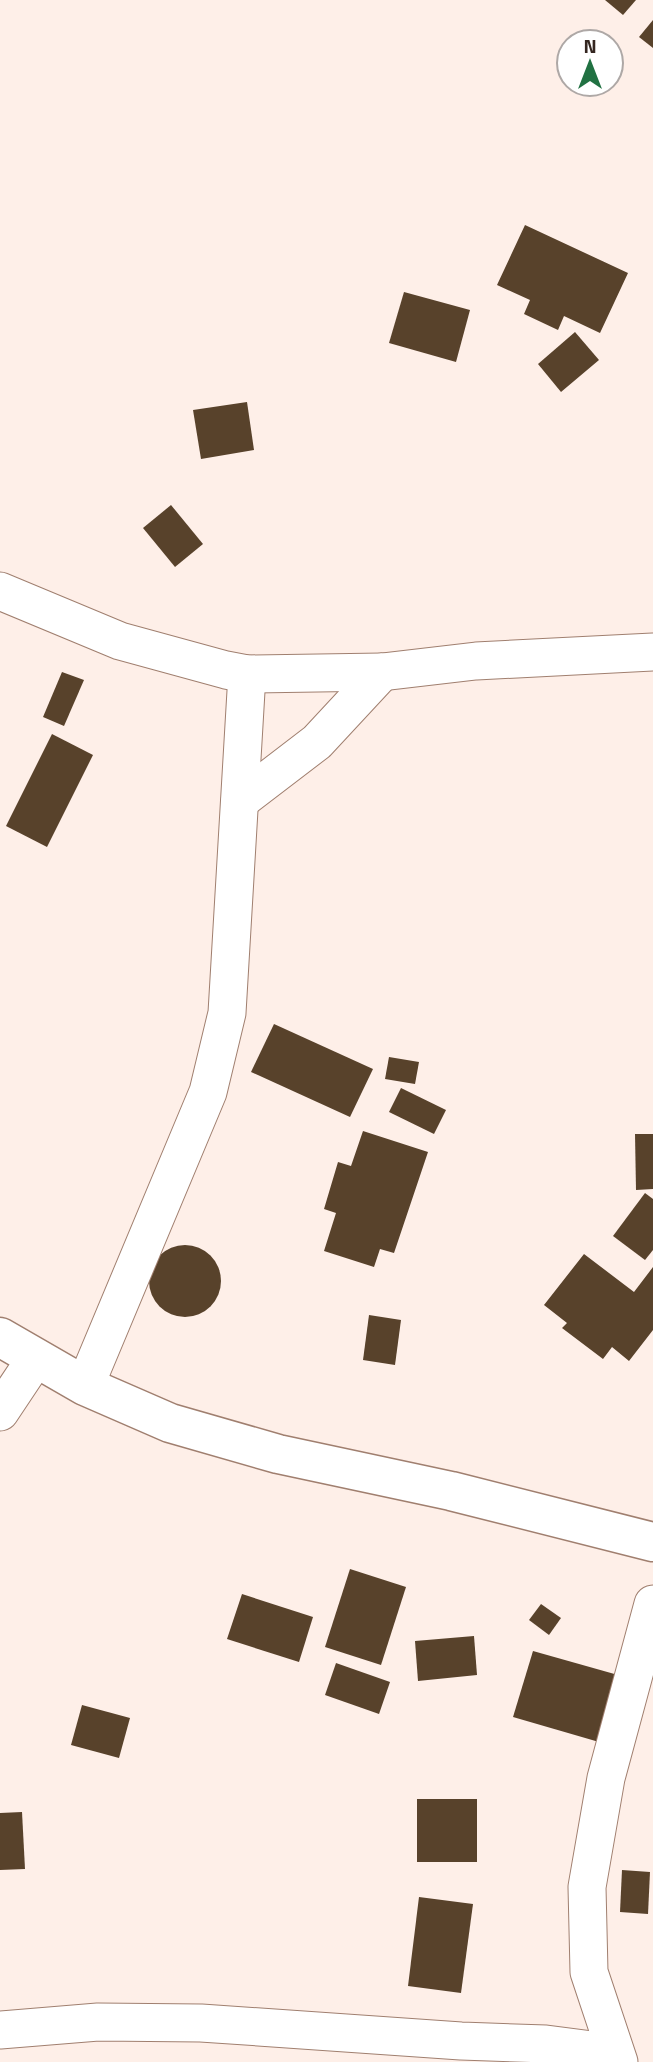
<svg xmlns="http://www.w3.org/2000/svg" width="653" height="2062" font-family="'Titillium Web',sans-serif">
<style>
.building{fill:#58422b}
.lines{fill:none;stroke-linecap:round;stroke-linejoin:round}
.street-casing{stroke:#a07f6f;stroke-width:39}
.secondary-casing{stroke:#a07f6f;stroke-width:41}
.street{stroke:#fff;stroke-width:37}
.secondary{stroke:#fff;stroke-width:38}
</style>
<rect width="100%" height="100%" fill="#feefe8"/>
<g class="building">
<path d="M605,0H636L623,15Z"/>
<path d="M653,20V48L639,37Z"/>
<path d="M525,225L628,273L600,333L564,316L558,330L524,314L530,300L497,285Z"/>
<path d="M404,292L470,310L456,362L389,343Z"/>
<path d="M575,332L599,360L561,392L538,364Z"/>
<path d="M247,402L254,450L201,459L193,410Z"/>
<path d="M171,505L203,544L175,567L143,528Z"/>
<path d="M62,672L84,680L64,726L43,717Z"/>
<path d="M52,734L93,755L47,847L6,826Z"/>
<path d="M274,1024L373,1069L350,1117L251,1072Z"/>
<path d="M389,1057L419,1062L415,1084L385,1079Z"/>
<path d="M401,1088L446,1110L434,1134L389,1112Z"/>
<path d="M363,1131L428,1152L394,1253L380,1249L374,1267L324,1251L336,1213L324,1209L338,1162L351,1166Z"/>
<path d="M635,1134H653V1189L636,1190Z"/>
<path d="M645,1193L653,1199V1250L645,1260L613,1236Z"/>
<circle cx="185" cy="1281" r="36"/>
<path d="M584,1254L634,1292L653,1267V1330L629,1361L612,1347L603,1359L562,1328L567,1323L544,1305Z"/>
<path d="M369,1315L401,1320L395,1365L363,1360Z"/>
<path d="M350,1569L406,1587L381,1665L325,1647Z"/>
<path d="M242,1594L313,1617L299,1662L227,1639Z"/>
<path d="M541,1604L561,1618L549,1635L529,1620Z"/>
<path d="M474,1636L477,1675L418,1681L415,1641Z"/>
<path d="M533,1651L618,1675L599,1742L513,1717Z"/>
<path d="M336,1663L390,1682L379,1714L325,1695Z"/>
<path d="M82,1705L130,1718L119,1758L71,1745Z"/>
<rect x="417" y="1799" width="60" height="63"/>
<path d="M22,1812L25,1869L0,1870V1813Z"/>
<path d="M622,1870L650,1872L648,1914L620,1912Z"/>
<path d="M419,1897L473,1904L461,1993L408,1986Z"/>
</g>
<g class="lines">
<defs>
<g id="street">
<path d="M0,591L120,641L226,670L247,674L382,672L476,661L653,652"/>
<path d="M240,801L317,742L382,672"/>
<path d="M85,1386L208,1092L227,1013L247,674"/>
<path d="M0,1412L36,1358"/>
<path d="M0,2030L98,2022L201,2023L461,2041L546,2044L615,2053"/>
<path d="M619,2062L589,1972L587,1887L606,1778L653,1604"/>
</g>
<path id="secondary" d="M0,1337L85,1386L170,1423L278,1454L451,1491L653,1542"/>
</defs>
<use href="#street" class="street-casing"/>
<use href="#secondary" class="secondary-casing"/>
<use href="#street" class="street"/>
<use href="#secondary" class="secondary"/>
</g>
<g transform="translate(590 63)"><circle r="33" fill="#ffffff" stroke="#aea8a6" stroke-width="2"/>
<path d="M0-5L12 26L0 18L-12 26Z" fill="#217142"/>
<text y="-10" font-size="19" font-weight="bold" text-anchor="middle" fill="#342620">N</text>
</g>
</svg>
